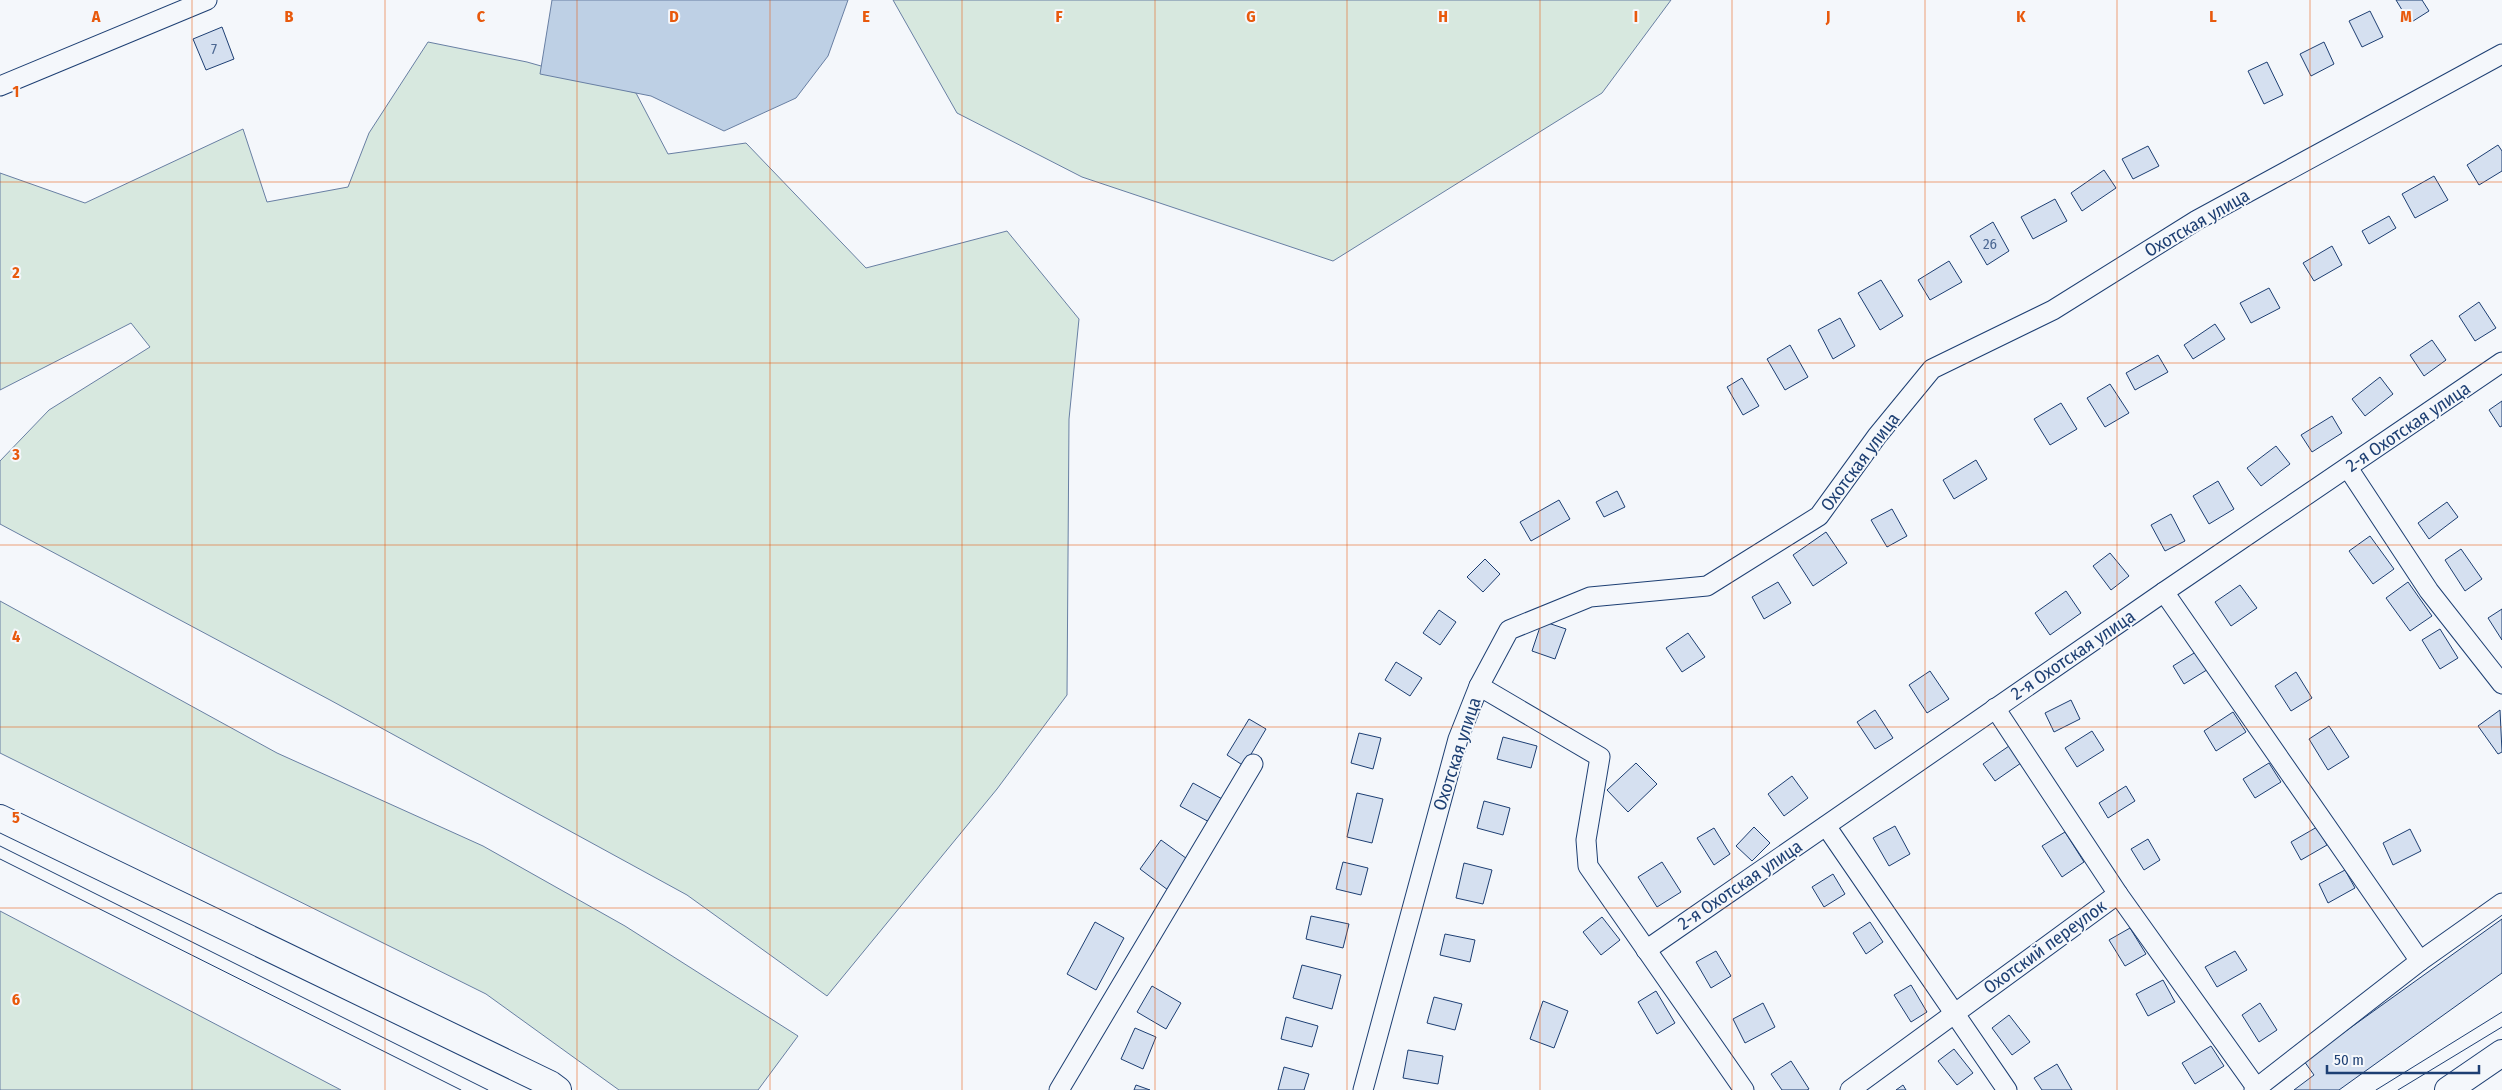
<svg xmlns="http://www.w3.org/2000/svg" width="2502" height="1090" font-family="'Fira Sans Condensed',sans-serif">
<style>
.green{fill:#d7e8df;stroke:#687fa3}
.water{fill:#bed0e5;stroke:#687fa3}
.building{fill:#d5e0f0;stroke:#1d3f73}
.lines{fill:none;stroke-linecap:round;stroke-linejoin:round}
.street-casing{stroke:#1d3f73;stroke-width:21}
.secondary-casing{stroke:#1d3f73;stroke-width:28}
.street{stroke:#f4f7fb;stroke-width:19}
.secondary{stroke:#f4f7fb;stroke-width:26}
.tram{stroke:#1d3f73;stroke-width:1}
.grid{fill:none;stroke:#e8590c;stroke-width:1;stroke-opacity:0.55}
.labels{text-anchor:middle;stroke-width:4;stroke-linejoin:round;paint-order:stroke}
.number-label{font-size:15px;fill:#4b6792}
.street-label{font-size:18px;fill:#1d3f73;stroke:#f4f7fb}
.grid-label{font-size:16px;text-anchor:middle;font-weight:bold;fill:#e8590c;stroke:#f4f7fb;stroke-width:4;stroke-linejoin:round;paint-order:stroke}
</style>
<rect width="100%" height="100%" fill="#f4f7fb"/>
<g class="green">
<path d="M893,0H1671L1602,93L1333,261L1082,177L957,113Z"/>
<path d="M428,42L527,62L636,93L668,154L746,143L866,268L1007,231L1079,319L1069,419L1067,695L997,789L827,996L687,895L330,700L0,524V461L49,410L150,347L131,323L0,390V173L85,203L243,129L267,202L348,187L369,133Z"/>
<path d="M0,601L277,753L483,846L625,926L798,1036L758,1090H619L486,994L0,753Z"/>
<path d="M0,911L341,1090H0Z"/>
</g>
<path class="water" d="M552,0H848L828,56L796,98L724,131L651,96L540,74Z"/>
<g class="building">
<path d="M2396,0H2422L2429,11L2410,23Z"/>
<path d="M2370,11L2383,37L2362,47L2349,21Z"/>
<path d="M222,27L234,59L206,70L193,39Z"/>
<path d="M2324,42L2334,64L2311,76L2300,54Z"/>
<path d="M2267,62L2283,95L2264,104L2248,71Z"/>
<path d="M2498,145L2502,151V171L2479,185L2467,165Z"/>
<path d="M2148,146L2159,166L2133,179L2122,159Z"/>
<path d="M2104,170L2116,188L2082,211L2071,193Z"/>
<path d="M2434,176L2448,200L2415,218L2402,194Z"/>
<path d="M2055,199L2067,221L2033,239L2021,217Z"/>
<path d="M2389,216L2396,228L2369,244L2362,231Z"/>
<path d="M1993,222L2009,251L1987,265L1970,236Z"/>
<path d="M2332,246L2342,265L2314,281L2303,263Z"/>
<path d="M1949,261L1962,282L1930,300L1918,280Z"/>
<path d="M1881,280L1903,316L1880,330L1858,293Z"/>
<path d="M2269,288L2280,308L2251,323L2240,303Z"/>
<path d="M2479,302L2496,328L2475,341L2459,316Z"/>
<path d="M1840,318L1855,346L1833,359L1818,330Z"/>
<path d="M2215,324L2225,339L2193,359L2184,345Z"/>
<path d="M2432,340L2446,360L2424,376L2410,355Z"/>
<path d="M1790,345L1808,377L1785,390L1767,359Z"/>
<path d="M2158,355L2168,372L2135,390L2126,373Z"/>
<path d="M2380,377L2393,394L2365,416L2352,399Z"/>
<path d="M1742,378L1759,406L1743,415L1727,387Z"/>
<path d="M2110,384L2129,413L2105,427L2087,398Z"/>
<path d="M2502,401V426L2500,427L2489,410Z"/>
<path d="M2061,403L2077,429L2050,445L2034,419Z"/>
<path d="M2332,416L2342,433L2312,452L2301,435Z"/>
<path d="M2276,446L2290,464L2261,486L2247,468Z"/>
<path d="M1976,460L1987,479L1954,499L1943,480Z"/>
<path d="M2218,481L2234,509L2209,524L2193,496Z"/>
<path d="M1617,491L1625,507L1604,517L1596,502Z"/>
<path d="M1559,500L1570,519L1531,541L1520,522Z"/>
<path d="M2447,502L2458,517L2429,539L2418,523Z"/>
<path d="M1892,509L1907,536L1887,547L1871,520Z"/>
<path d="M2171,514L2185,541L2165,551L2151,525Z"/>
<path d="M1826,532L1847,563L1813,586L1793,555Z"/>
<path d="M2370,536L2394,569L2373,584L2349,551Z"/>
<path d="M2461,549L2482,579L2465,591L2445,560Z"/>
<path d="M2110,553L2129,576L2111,590L2093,566Z"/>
<path d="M1485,559L1500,574L1483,592L1467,577Z"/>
<path d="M1778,582L1791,603L1764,619L1752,597Z"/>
<path d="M2408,582L2432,616L2410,631L2386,598Z"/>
<path d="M2240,585L2257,608L2231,626L2215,602Z"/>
<path d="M2066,591L2081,613L2050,635L2035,613Z"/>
<path d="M2502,609V640L2488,618Z"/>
<path d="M1439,610L1456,622L1440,645L1423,633Z"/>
<path d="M1542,621L1566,629L1555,659L1532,651Z"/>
<path d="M2440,629L2458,658L2440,669L2422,640Z"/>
<path d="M1688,633L1705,657L1682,672L1666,648Z"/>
<path d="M2199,650L2210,668L2184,684L2173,666Z"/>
<path d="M1396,662L1422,678L1410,696L1385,680Z"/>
<path d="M1930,671L1949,699L1927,713L1909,685Z"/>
<path d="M2296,672L2312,698L2291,711L2275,686Z"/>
<path d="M2071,700L2080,719L2054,732L2045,713Z"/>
<path d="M1875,710L1893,738L1875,749L1857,722Z"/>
<path d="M2500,710L2502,752L2498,754L2478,726Z"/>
<path d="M2233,712L2246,732L2216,751L2204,731Z"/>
<path d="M1249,719L1266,729L1244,766L1227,755Z"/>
<path d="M2329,726L2349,757L2328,770L2309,739Z"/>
<path d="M2092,731L2104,750L2077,767L2065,748Z"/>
<path d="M1359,733L1381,738L1373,769L1351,763Z"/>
<path d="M1503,737L1537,746L1531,768L1497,759Z"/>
<path d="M2009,746L2021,763L1995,781L1983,764Z"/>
<path d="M1636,763L1657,784L1628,812L1607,790Z"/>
<path d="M2269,763L2281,782L2255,798L2243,779Z"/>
<path d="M1792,776L1808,798L1784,816L1768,794Z"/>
<path d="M1193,783L1224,800L1211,823L1180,806Z"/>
<path d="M2126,786L2135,801L2108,818L2099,803Z"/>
<path d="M1357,793L1383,799L1372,843L1347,837Z"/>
<path d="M1484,801L1510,808L1503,835L1477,828Z"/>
<path d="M1895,826L1910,854L1889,866L1873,838Z"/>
<path d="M1754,827L1770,843L1752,861L1736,846Z"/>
<path d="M2317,827L2327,845L2301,860L2291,842Z"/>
<path d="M1714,828L1730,854L1714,865L1697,838Z"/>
<path d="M2410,829L2421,851L2393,865L2383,843Z"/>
<path d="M2065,832L2084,862L2062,877L2042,846Z"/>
<path d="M2148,839L2160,860L2144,870L2131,849Z"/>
<path d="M1161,840L1190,861L1168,890L1140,869Z"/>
<path d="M1343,862L1368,868L1361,895L1336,889Z"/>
<path d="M1662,862L1681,892L1657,907L1638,877Z"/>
<path d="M1464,863L1492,870L1483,904L1456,898Z"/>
<path d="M2345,870L2355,888L2328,903L2319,884Z"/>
<path d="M1833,874L1845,894L1824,907L1812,887Z"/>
<path d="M1311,916L1349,924L1343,948L1306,939Z"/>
<path d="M1602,917L1620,940L1601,955L1583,932Z"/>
<path d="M2502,919V973L2339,1090H2294L2314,1075L2304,1061Z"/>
<path d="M1095,922L1124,938L1096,990L1067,974Z"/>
<path d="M1870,922L1883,942L1866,954L1853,933Z"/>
<path d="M2130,928L2146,954L2125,966L2109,940Z"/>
<path d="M1445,934L1475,940L1470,962L1440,955Z"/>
<path d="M1716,951L1731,976L1711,988L1696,962Z"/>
<path d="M2235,951L2247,970L2217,987L2205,967Z"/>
<path d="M1302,965L1341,975L1332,1009L1293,998Z"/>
<path d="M2163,980L2175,1002L2148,1016L2136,994Z"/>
<path d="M1911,985L1927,1012L1911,1022L1894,995Z"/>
<path d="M1152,986L1181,1003L1166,1029L1137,1012Z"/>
<path d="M1656,991L1675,1023L1657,1034L1638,1002Z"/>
<path d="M1434,997L1462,1004L1455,1030L1427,1023Z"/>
<path d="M1543,1001L1568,1011L1554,1048L1530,1039Z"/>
<path d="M1763,1003L1775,1027L1745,1043L1733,1019Z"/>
<path d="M2260,1003L2277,1030L2259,1042L2242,1015Z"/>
<path d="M2009,1015L2030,1042L2012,1055L1992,1028Z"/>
<path d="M1286,1017L1318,1026L1312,1047L1281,1039Z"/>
<path d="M1135,1028L1156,1037L1143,1069L1121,1059Z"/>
<path d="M2211,1046L2224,1066L2195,1084L2182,1063Z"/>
<path d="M1954,1049L1973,1073L1957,1085L1938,1061Z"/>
<path d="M1408,1050L1443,1056L1438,1084L1403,1078Z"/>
<path d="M1791,1061L1809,1089L1807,1090H1782L1771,1074Z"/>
<path d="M2057,1064L2072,1090H2042L2034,1078Z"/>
<path d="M1284,1067L1309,1074L1304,1090H1278Z"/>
<path d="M1136,1085L1150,1090H1134Z"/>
<path d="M1903,1085L1906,1090H1896Z"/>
</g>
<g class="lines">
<defs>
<g id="street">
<path d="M0,86L207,0"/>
<path d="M2348,468L2429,591L2502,684"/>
<path d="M2164,592L2420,961L2254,1090"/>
<path d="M1479,686L1600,757L1586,840L1588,866L1744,1090"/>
<path d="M1995,708L2118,894"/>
<path d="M1826,826L2007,1090"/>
<path d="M1646,950L2164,592L2502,362"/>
<path d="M2420,961L2502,903"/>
<path d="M1059,1090L1253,764"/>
<path d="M1363,1090L1458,739L1479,686L1509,630L1590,597L1707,586L1819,516L1877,436L1932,369L2053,310L2197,220L2502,54"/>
<path d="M1850,1090L2118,894L2258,1090"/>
</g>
<g id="secondary">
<path d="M0,818L550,1084L558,1090"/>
<path d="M2448,1090L2502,1053"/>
</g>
</defs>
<use href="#street" class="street-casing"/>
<use href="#secondary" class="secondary-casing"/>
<use href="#street" class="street"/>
<use href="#secondary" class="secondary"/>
<g class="tram">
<path d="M0,846L488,1090"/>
<path d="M0,859L461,1090"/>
<path d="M2376,1090L2502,1012"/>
<path d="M2398,1090L2502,1027"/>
</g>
</g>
<path class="grid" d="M192,0V1090M385,0V1090M577,0V1090M770,0V1090M962,0V1090M1155,0V1090M1347,0V1090M1540,0V1090M1732,0V1090M1925,0V1090M2117,0V1090M2310,0V1090M0,182H2502M0,363H2502M0,545H2502M0,727H2502M0,908H2502"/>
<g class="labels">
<g class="number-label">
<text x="214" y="54">7</text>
<text x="1990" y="249">26</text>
</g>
<g class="street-label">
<text transform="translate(2197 223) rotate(-30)" y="6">Охотская улица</text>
<text transform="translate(2408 427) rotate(-34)" y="6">2-я Охотская улица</text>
<text transform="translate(1860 462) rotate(-53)" y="6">Охотская улица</text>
<text transform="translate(2073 655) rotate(-34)" y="6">2-я Охотская улица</text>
<text transform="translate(1457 754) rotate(-72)" y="6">Охотская улица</text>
<text transform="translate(1740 885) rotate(-34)" y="6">2-я Охотская улица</text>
<text transform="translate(2045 947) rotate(-36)" y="6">Охотский переулок</text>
</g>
</g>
<g class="grid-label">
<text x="96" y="22">A</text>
<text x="289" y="22">B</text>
<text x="481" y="22">C</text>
<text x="674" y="22">D</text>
<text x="866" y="22">E</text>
<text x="1059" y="22">F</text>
<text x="1251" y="22">G</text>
<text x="1443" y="22">H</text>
<text x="1636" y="22">I</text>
<text x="1828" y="22">J</text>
<text x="2021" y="22">K</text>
<text x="2213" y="22">L</text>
<text x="2406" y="22">M</text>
<text x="16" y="97">1</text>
<text x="16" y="278">2</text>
<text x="16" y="460">3</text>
<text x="16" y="642">4</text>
<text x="16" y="823">5</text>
<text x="16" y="1005">6</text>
</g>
<path d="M2327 1065v8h152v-8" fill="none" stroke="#1d3f73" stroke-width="2.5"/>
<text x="2334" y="1065" font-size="15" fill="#1d3f73" stroke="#f4f7fb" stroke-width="4" paint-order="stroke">50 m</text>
</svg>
